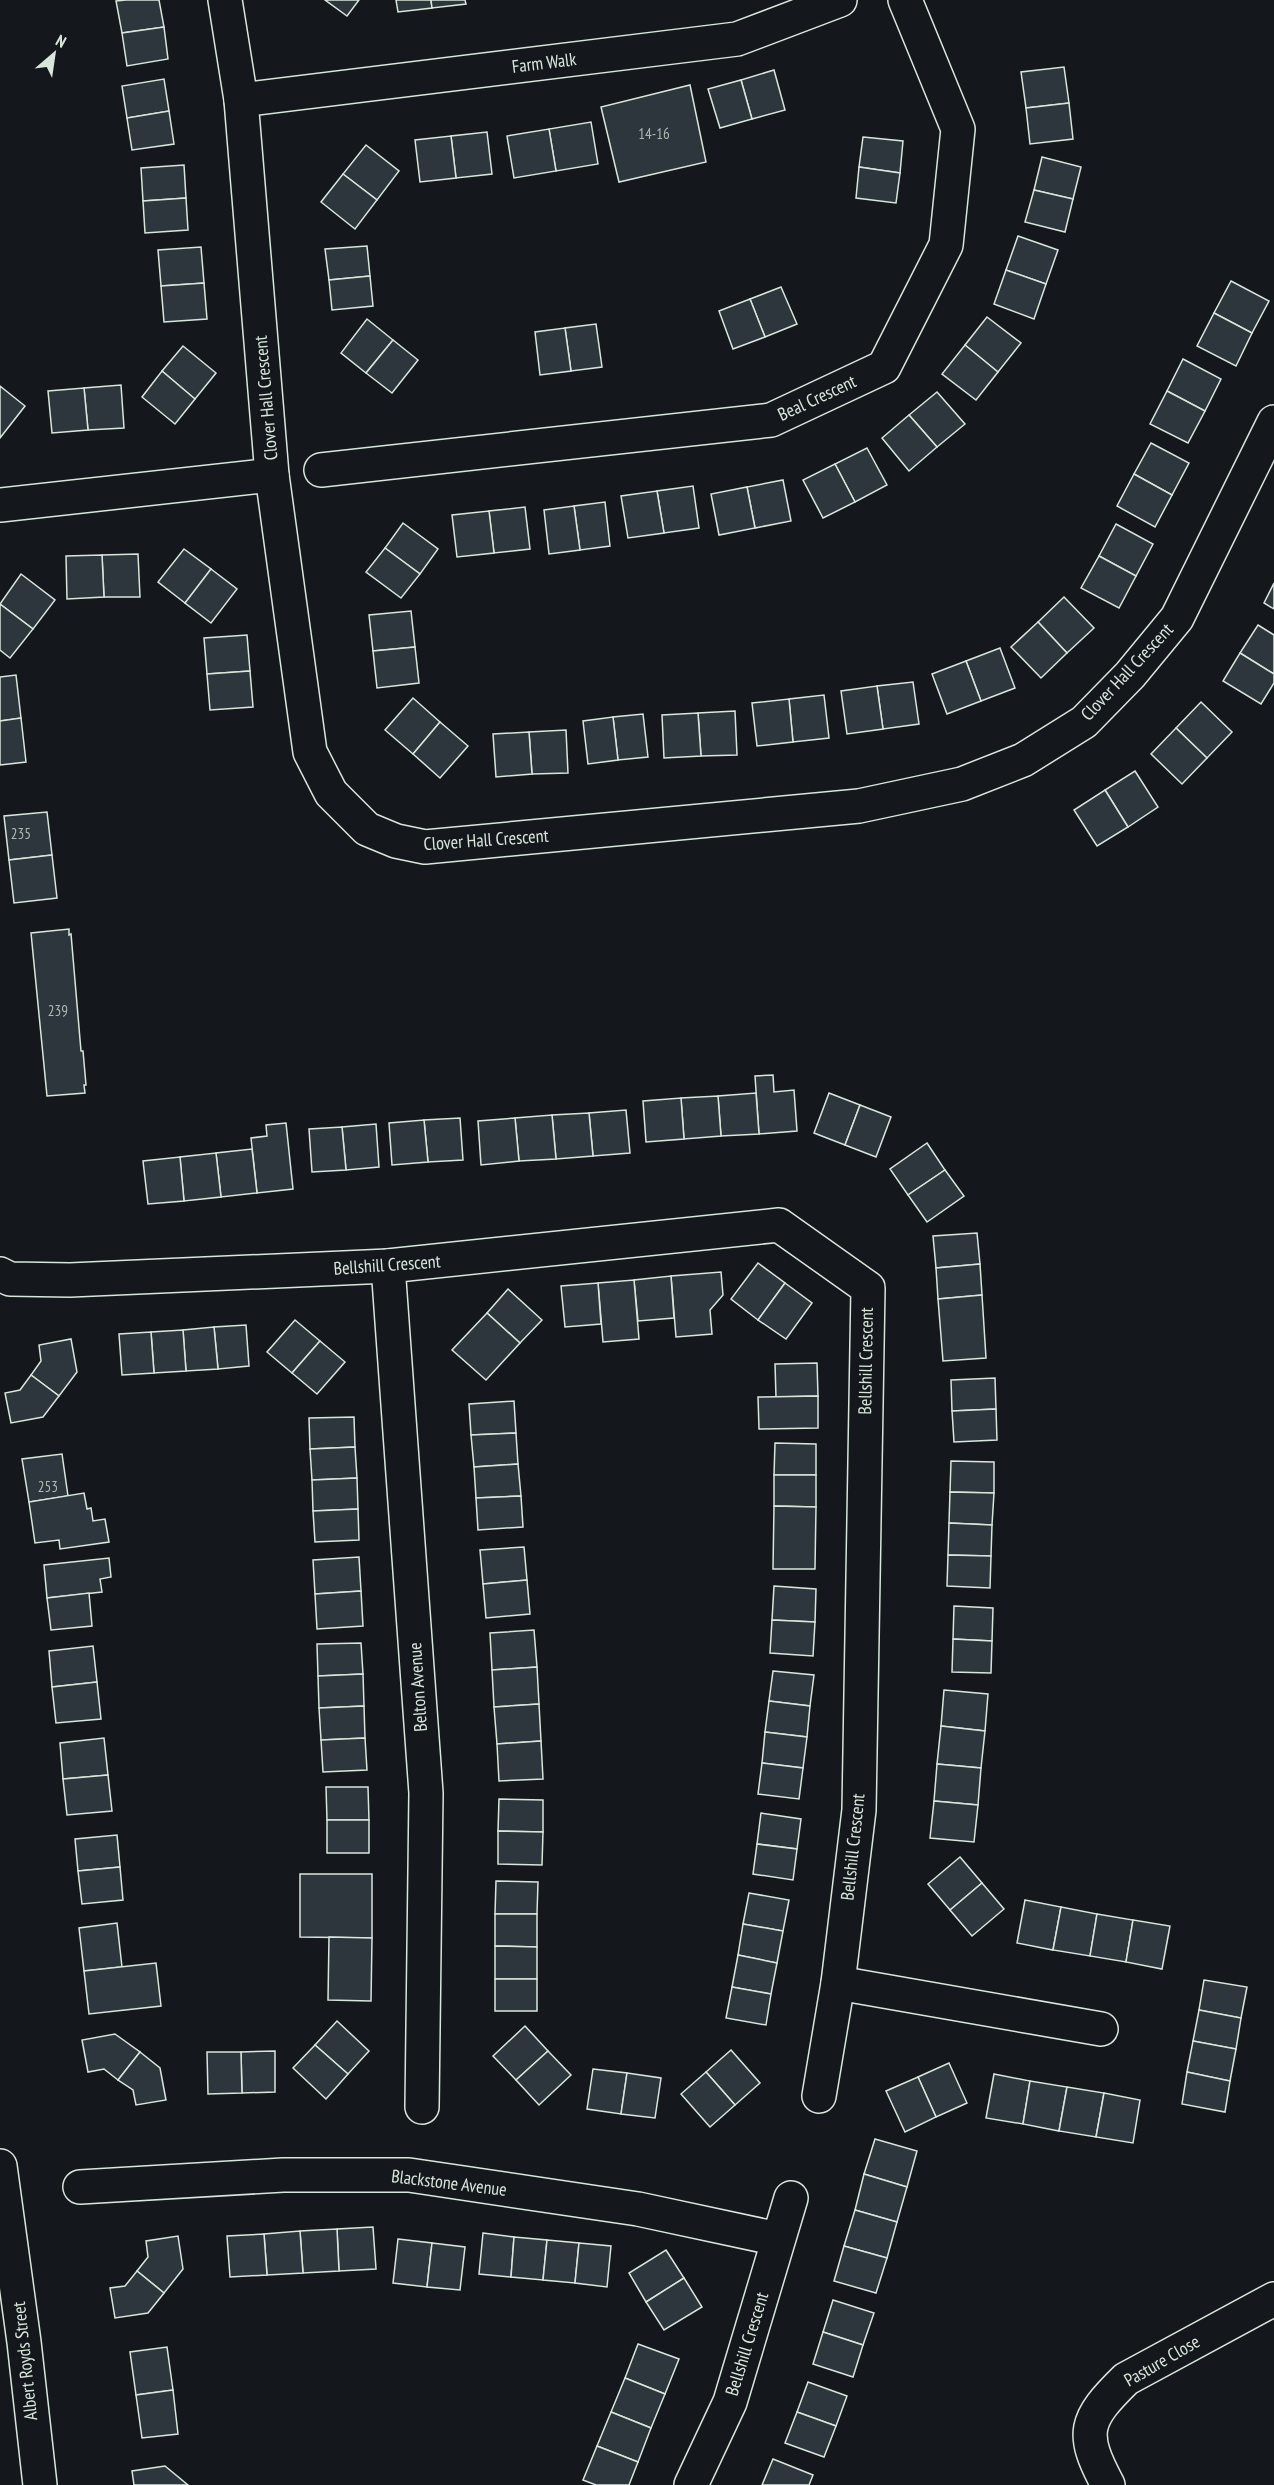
<svg xmlns="http://www.w3.org/2000/svg" width="1274" height="2485" font-family="'PT Sans Narrow',sans-serif">
<style>
.building{fill:#2c363c;stroke:#d8e6dc;stroke-width:1.5}
.lines{fill:none;stroke-linecap:round;stroke-linejoin:round}
.street-casing{stroke:#d8e6dc;stroke-width:36}
.primary-casing{stroke:#d8e6dc;stroke-width:36}
.street{stroke:#14181c;stroke-width:33}
.primary{stroke:#14181c;stroke-width:33}
.labels{text-anchor:middle;stroke-width:4.5;stroke-linejoin:round;paint-order:stroke}
.number-label{font-size:15px;fill:#adbab4}
.street-label{font-size:18px;fill:#d8e6dc;stroke:#14181c}
</style>
<rect width="100%" height="100%" fill="#14181c"/>
<g class="building">
<path d="M126,0H159L164,27L122,33L116,1Z"/>
<path d="M325,0H359L347,16Z"/>
<path d="M396,0H431L432,8L398,12Z"/>
<path d="M431,0H465L466,4L432,8Z"/>
<path d="M164,27L168,59L127,66L122,33Z"/>
<path d="M1064,67L1069,103L1026,108L1021,72Z"/>
<path d="M774,70L785,110L752,119L741,80Z"/>
<path d="M164,79L169,111L127,118L122,86Z"/>
<path d="M741,80L752,119L720,128L708,89Z"/>
<path d="M690,85L706,162L619,182L601,107Z"/>
<path d="M1069,103L1073,139L1030,144L1026,108Z"/>
<path d="M169,111L174,144L132,150L127,118Z"/>
<path d="M591,122L598,164L556,171L549,129Z"/>
<path d="M549,129L556,171L514,178L507,136Z"/>
<path d="M487,132L492,174L456,178L451,136Z"/>
<path d="M451,136L456,178L420,182L415,140Z"/>
<path d="M863,137L903,141L900,173L859,167Z"/>
<path d="M366,145L399,171L377,200L343,174Z"/>
<path d="M1042,157L1081,167L1073,199L1034,190Z"/>
<path d="M184,165L186,198L143,201L141,168Z"/>
<path d="M859,167L900,173L896,203L856,198Z"/>
<path d="M343,174L377,200L355,229L321,202Z"/>
<path d="M1034,190L1073,199L1065,232L1025,222Z"/>
<path d="M186,198L188,230L145,233L143,201Z"/>
<path d="M1018,236L1058,250L1046,284L1006,270Z"/>
<path d="M367,246L370,276L329,280L325,249Z"/>
<path d="M201,247L204,283L161,286L158,250Z"/>
<path d="M1006,270L1046,284L1034,319L994,304Z"/>
<path d="M370,276L373,306L332,310L329,280Z"/>
<path d="M1231,281L1269,301L1252,333L1214,313Z"/>
<path d="M204,283L207,319L164,322L161,286Z"/>
<path d="M781,287L797,324L765,337L750,299Z"/>
<path d="M750,299L765,337L733,349L719,311Z"/>
<path d="M1214,313L1252,333L1236,366L1197,346Z"/>
<path d="M987,317L1021,343L998,372L965,345Z"/>
<path d="M367,319L393,340L366,373L341,353Z"/>
<path d="M596,324L602,367L571,371L565,328Z"/>
<path d="M565,328L571,371L540,375L535,332Z"/>
<path d="M393,340L418,360L392,393L366,373Z"/>
<path d="M965,345L998,372L976,400L942,374Z"/>
<path d="M183,346L216,373L195,399L162,371Z"/>
<path d="M1183,359L1221,379L1205,411L1167,391Z"/>
<path d="M162,371L195,399L175,424L142,397Z"/>
<path d="M121,385L124,428L88,430L84,388Z"/>
<path d="M0,386L25,406L0,438Z"/>
<path d="M84,388L88,430L52,433L48,391Z"/>
<path d="M1167,391L1205,411L1188,443L1150,424Z"/>
<path d="M937,392L965,424L937,447L909,415Z"/>
<path d="M909,415L937,447L909,471L882,438Z"/>
<path d="M1151,443L1189,463L1172,495L1134,474Z"/>
<path d="M867,448L887,485L855,502L835,464Z"/>
<path d="M835,464L855,502L823,518L803,480Z"/>
<path d="M1134,474L1172,495L1155,527L1117,506Z"/>
<path d="M783,480L791,521L755,528L747,487Z"/>
<path d="M693,486L699,528L664,533L657,491Z"/>
<path d="M747,487L755,528L719,535L711,494Z"/>
<path d="M657,491L664,533L628,538L621,496Z"/>
<path d="M605,502L610,546L580,550L574,506Z"/>
<path d="M574,506L580,550L549,554L544,510Z"/>
<path d="M525,507L530,549L494,553L489,511Z"/>
<path d="M489,511L494,553L457,557L452,515Z"/>
<path d="M403,523L438,549L420,574L385,548Z"/>
<path d="M1116,524L1153,544L1136,576L1099,556Z"/>
<path d="M385,548L420,574L401,598L366,572Z"/>
<path d="M184,549L211,569L185,603L158,582Z"/>
<path d="M138,554L140,597H104L102,555Z"/>
<path d="M102,555L104,597L67,599L66,556Z"/>
<path d="M1099,556L1136,576L1119,608L1081,588Z"/>
<path d="M211,569L237,589L211,623L185,603Z"/>
<path d="M21,574L55,600L33,629L0,604Z"/>
<path d="M1274,583V609L1264,603Z"/>
<path d="M1064,597L1094,628L1067,653L1038,622Z"/>
<path d="M0,604L33,629L10,658L0,650Z"/>
<path d="M411,611L415,647L373,651L369,615Z"/>
<path d="M1038,622L1067,653L1041,678L1011,647Z"/>
<path d="M1258,625L1274,635V674L1240,653Z"/>
<path d="M247,635L250,671L207,674L204,638Z"/>
<path d="M415,647L419,683L377,688L373,651Z"/>
<path d="M1000,648L1015,688L981,701L966,661Z"/>
<path d="M1240,653L1274,674V683L1261,704L1223,681Z"/>
<path d="M966,661L981,701L947,714L932,674Z"/>
<path d="M250,671L253,707L210,710L207,674Z"/>
<path d="M16,675L21,718L0,721V677Z"/>
<path d="M913,682L919,724L883,729L877,686Z"/>
<path d="M877,686L883,729L847,734L841,691Z"/>
<path d="M824,695L829,738L793,742L789,699Z"/>
<path d="M413,698L440,722L413,754L385,730Z"/>
<path d="M789,699L793,742L757,746L752,703Z"/>
<path d="M1201,702L1232,732L1207,758L1176,728Z"/>
<path d="M735,711L737,755L701,756L698,713Z"/>
<path d="M698,713L701,756L664,758L662,715Z"/>
<path d="M643,714L648,757L618,760L613,717Z"/>
<path d="M613,717L618,760L588,764L583,721Z"/>
<path d="M21,718L26,762L0,765V721Z"/>
<path d="M440,722L468,746L440,778L413,754Z"/>
<path d="M1176,728L1207,758L1182,784L1151,754Z"/>
<path d="M566,730L568,773L532,774L529,732Z"/>
<path d="M529,732L532,774L496,777L493,734Z"/>
<path d="M1135,771L1158,807L1128,827L1105,790Z"/>
<path d="M1105,790L1128,827L1097,846L1074,810Z"/>
<path d="M47,812L52,855L9,860L4,816Z"/>
<path d="M52,855L57,898L14,903L9,860Z"/>
<path d="M69,929V935L71,934L81,1051H83L86,1085H84L85,1093L47,1096L31,933Z"/>
<path d="M773,1075L774,1092L794,1090L797,1131L759,1134L755,1076Z"/>
<path d="M756,1093L759,1134L721,1136L718,1096Z"/>
<path d="M829,1093L860,1105L845,1145L814,1133Z"/>
<path d="M718,1096L721,1136L684,1139L681,1098Z"/>
<path d="M681,1098L684,1139L646,1142L643,1101Z"/>
<path d="M860,1105L891,1117L876,1157L845,1145Z"/>
<path d="M626,1110L630,1153L593,1156L589,1113Z"/>
<path d="M589,1113L593,1156L556,1159L552,1115Z"/>
<path d="M552,1115L556,1159L519,1161L515,1118Z"/>
<path d="M460,1118L463,1160L428,1162L424,1120Z"/>
<path d="M515,1118L519,1161L481,1165L478,1121Z"/>
<path d="M424,1120L428,1162L392,1165L389,1123Z"/>
<path d="M286,1123L293,1189L257,1193L251,1138L267,1136L266,1125Z"/>
<path d="M376,1124L379,1167L346,1170L342,1127Z"/>
<path d="M342,1127L346,1170L312,1172L309,1129Z"/>
<path d="M927,1143L945,1170L908,1195L890,1169Z"/>
<path d="M252,1149L257,1193L221,1197L216,1153Z"/>
<path d="M216,1153L221,1197L184,1201L180,1157Z"/>
<path d="M180,1157L184,1201L148,1204L143,1161Z"/>
<path d="M945,1170L964,1196L927,1222L908,1195Z"/>
<path d="M977,1233L980,1264L936,1268L933,1236Z"/>
<path d="M758,1263L785,1283L758,1320L731,1299Z"/>
<path d="M980,1264L982,1295L938,1299L936,1268Z"/>
<path d="M721,1272L723,1295L710,1310L712,1334L676,1337L671,1276Z"/>
<path d="M671,1276L674,1318L638,1321L634,1280Z"/>
<path d="M634,1280L639,1339L603,1342L598,1283Z"/>
<path d="M598,1283L601,1324L565,1327L561,1286Z"/>
<path d="M785,1283L812,1303L786,1339L758,1320Z"/>
<path d="M508,1289L542,1320L520,1343L487,1313Z"/>
<path d="M982,1295L986,1358L943,1361L938,1299Z"/>
<path d="M487,1313L520,1343L486,1380L452,1350Z"/>
<path d="M295,1320L320,1341L292,1373L267,1352Z"/>
<path d="M246,1325L249,1366L218,1369L214,1327Z"/>
<path d="M214,1327L218,1369L186,1371L183,1330Z"/>
<path d="M183,1330L186,1371L154,1373L151,1332Z"/>
<path d="M151,1332L154,1373L122,1375L119,1334Z"/>
<path d="M71,1339L77,1372L59,1396L31,1375L41,1361L39,1345Z"/>
<path d="M320,1341L345,1362L317,1394L292,1373Z"/>
<path d="M817,1363L818,1396L776,1397L775,1364Z"/>
<path d="M31,1375L59,1396L43,1417L11,1423L5,1393L20,1390Z"/>
<path d="M995,1378L996,1409L952,1411L951,1380Z"/>
<path d="M818,1396V1428L759,1429L758,1397Z"/>
<path d="M514,1401L516,1433L471,1435L469,1404Z"/>
<path d="M996,1409L997,1440L954,1442L952,1411Z"/>
<path d="M354,1417L355,1447L310,1449L309,1418Z"/>
<path d="M516,1433L518,1464L474,1467L471,1435Z"/>
<path d="M775,1443L816,1444V1475H774Z"/>
<path d="M355,1447L357,1478L312,1480L310,1449Z"/>
<path d="M62,1454L68,1496L29,1502L22,1459Z"/>
<path d="M951,1461L994,1462V1493L950,1492Z"/>
<path d="M518,1464L521,1496L476,1498L474,1467Z"/>
<path d="M774,1475H816V1507L774,1506Z"/>
<path d="M357,1478L358,1509L313,1511L312,1480Z"/>
<path d="M950,1492L994,1493L992,1525L949,1523Z"/>
<path d="M84,1493L87,1509L91,1508L93,1521L105,1519L109,1542L60,1549L59,1540L35,1543L29,1502Z"/>
<path d="M521,1496L523,1527L478,1530L476,1498Z"/>
<path d="M774,1506L816,1507L815,1569H773Z"/>
<path d="M358,1509L359,1540L315,1542L313,1511Z"/>
<path d="M949,1523L992,1525L991,1556L948,1555Z"/>
<path d="M524,1547L527,1580L483,1584L480,1550Z"/>
<path d="M948,1555L991,1556L990,1588L947,1586Z"/>
<path d="M359,1557L361,1591L315,1594L313,1560Z"/>
<path d="M109,1558L111,1577L100,1579L102,1592L47,1598L44,1565Z"/>
<path d="M527,1580L530,1614L486,1618L483,1584Z"/>
<path d="M774,1586L816,1589L815,1622L772,1620Z"/>
<path d="M361,1591L363,1626L317,1629L315,1594Z"/>
<path d="M89,1593L92,1626L51,1630L47,1598Z"/>
<path d="M954,1606L993,1608L992,1641L953,1639Z"/>
<path d="M772,1620L815,1622L813,1656L770,1653Z"/>
<path d="M534,1630L537,1667L492,1670L490,1633Z"/>
<path d="M953,1639L992,1641L991,1673L952,1672Z"/>
<path d="M361,1643L363,1674L318,1676L317,1644Z"/>
<path d="M93,1646L97,1682L52,1687L49,1651Z"/>
<path d="M537,1667L539,1704L494,1707L492,1670Z"/>
<path d="M773,1671L814,1675L810,1706L769,1701Z"/>
<path d="M363,1674L364,1706L319,1708L318,1676Z"/>
<path d="M97,1682L101,1719L56,1723L52,1687Z"/>
<path d="M944,1690L988,1694L985,1731L941,1726Z"/>
<path d="M769,1701L810,1706L807,1737L765,1732Z"/>
<path d="M539,1704L541,1741L497,1744L494,1707Z"/>
<path d="M364,1706L365,1738L321,1740L319,1708Z"/>
<path d="M941,1726L985,1731L981,1768L937,1764Z"/>
<path d="M765,1732L807,1737L803,1768L762,1763Z"/>
<path d="M104,1738L108,1775L63,1779L60,1743Z"/>
<path d="M365,1738L367,1770L323,1772L321,1740Z"/>
<path d="M541,1741L543,1779L499,1781L497,1744Z"/>
<path d="M762,1763L803,1768L799,1799L758,1794Z"/>
<path d="M937,1764L981,1768L978,1805L934,1801Z"/>
<path d="M108,1775L112,1811L67,1815L63,1779Z"/>
<path d="M326,1787H368L369,1820H327Z"/>
<path d="M499,1799L543,1800V1832L498,1831Z"/>
<path d="M934,1801L978,1805L974,1842L930,1838Z"/>
<path d="M761,1813L801,1819L797,1849L757,1844Z"/>
<rect x="327" y="1820" width="42" height="33"/>
<path d="M498,1831L543,1832L542,1865L498,1864Z"/>
<path d="M117,1835L120,1867L78,1871L75,1839Z"/>
<path d="M757,1844L797,1849L793,1880L753,1874Z"/>
<path d="M960,1857L982,1883L950,1910L928,1884Z"/>
<path d="M120,1867L123,1900L82,1904L78,1871Z"/>
<path d="M300,1874H372V1938L300,1937Z"/>
<path d="M496,1881L538,1882L537,1914H495Z"/>
<path d="M982,1883L1004,1909L972,1936L950,1910Z"/>
<path d="M749,1893L789,1900L783,1931L743,1924Z"/>
<path d="M1025,1900L1061,1907L1053,1950L1017,1943Z"/>
<path d="M1061,1907L1097,1914L1090,1956L1053,1950Z"/>
<path d="M495,1914H537V1947L495,1946Z"/>
<path d="M1097,1914L1133,1920L1126,1962L1090,1956Z"/>
<path d="M1133,1920L1170,1926L1162,1969L1126,1962Z"/>
<path d="M117,1923L122,1967L84,1971L79,1928Z"/>
<path d="M743,1924L783,1931L777,1963L738,1955Z"/>
<path d="M329,1937L372,1938L371,2001L328,2000Z"/>
<path d="M495,1946L537,1947V1979H495Z"/>
<path d="M738,1955L777,1963L771,1994L732,1987Z"/>
<path d="M156,1963L161,2006L89,2014L84,1971Z"/>
<rect x="495" y="1979" width="42" height="32"/>
<path d="M1204,1980L1247,1987L1241,2018L1199,2010Z"/>
<path d="M732,1987L771,1994L766,2025L726,2018Z"/>
<path d="M1199,2010L1241,2018L1236,2049L1193,2041Z"/>
<path d="M337,2021L369,2051L348,2074L315,2045Z"/>
<path d="M525,2026L548,2051L516,2080L493,2056Z"/>
<path d="M115,2034L140,2052L118,2080L104,2069L88,2072L82,2040Z"/>
<path d="M1193,2041L1236,2049L1230,2081L1187,2072Z"/>
<path d="M315,2045L348,2074L326,2099L293,2068Z"/>
<path d="M731,2050L760,2083L735,2105L706,2072Z"/>
<path d="M275,2051V2092L242,2093L241,2052Z"/>
<path d="M548,2051L571,2075L539,2105L516,2080Z"/>
<path d="M140,2052L160,2068L166,2100L136,2105L133,2090L118,2080Z"/>
<path d="M207,2052H241L242,2093L208,2094Z"/>
<path d="M949,2063L967,2103L936,2117L918,2077Z"/>
<path d="M593,2069L627,2073L621,2114L587,2109Z"/>
<path d="M706,2072L735,2105L710,2127L681,2094Z"/>
<path d="M1187,2072L1230,2081L1225,2112L1182,2104Z"/>
<path d="M627,2073L661,2078L655,2118L621,2114Z"/>
<path d="M994,2074L1030,2081L1023,2124L986,2118Z"/>
<path d="M918,2077L936,2117L905,2132L886,2091Z"/>
<path d="M1030,2081L1067,2087L1059,2131L1023,2124Z"/>
<path d="M1067,2087L1104,2093L1096,2137L1059,2131Z"/>
<path d="M1104,2093L1140,2100L1133,2143L1096,2137Z"/>
<path d="M875,2139L917,2151L907,2187L864,2174Z"/>
<path d="M864,2174L907,2187L897,2222L855,2210Z"/>
<path d="M855,2210L897,2222L887,2258L844,2246Z"/>
<path d="M373,2227L376,2269L339,2271L337,2229Z"/>
<path d="M337,2229L339,2271L303,2273L300,2231Z"/>
<path d="M300,2231L303,2273L267,2275L264,2234Z"/>
<path d="M483,2233L514,2237L511,2277L479,2274Z"/>
<path d="M264,2234L267,2275L230,2277L227,2236Z"/>
<path d="M178,2236L183,2269L164,2293L137,2271L148,2257L146,2241Z"/>
<path d="M514,2237L547,2240L543,2280L511,2277Z"/>
<path d="M398,2239L432,2243L427,2287L393,2283Z"/>
<path d="M547,2240L579,2243L575,2283L543,2280Z"/>
<path d="M432,2243L465,2247L460,2290L427,2287Z"/>
<path d="M579,2243L611,2246L607,2287L575,2283Z"/>
<path d="M844,2246L887,2258L876,2293L834,2281Z"/>
<path d="M666,2250L684,2278L646,2302L629,2273Z"/>
<path d="M137,2271L164,2293L148,2313L115,2318L110,2288L125,2286Z"/>
<path d="M684,2278L702,2307L664,2330L646,2302Z"/>
<path d="M833,2300L874,2313L863,2345L823,2332Z"/>
<path d="M823,2332L863,2345L853,2377L813,2364Z"/>
<path d="M638,2344L679,2359L665,2394L625,2378Z"/>
<path d="M167,2347L173,2390L136,2395L130,2352Z"/>
<path d="M625,2378L665,2394L651,2428L611,2412Z"/>
<path d="M808,2382L847,2396L836,2426L797,2412Z"/>
<path d="M173,2390L178,2434L142,2438L136,2395Z"/>
<path d="M611,2412L651,2428L638,2462L597,2446Z"/>
<path d="M797,2412L836,2426L824,2457L785,2443Z"/>
<path d="M597,2446L638,2462L629,2485H596L583,2480Z"/>
<path d="M773,2459L813,2475L809,2485H762Z"/>
<path d="M165,2466L188,2485H134L132,2471Z"/>
</g>
<g class="lines">
<defs>
<g id="street">
<path d="M225,0L241,100L272,475L310,752L331,793L367,829L396,841L425,847L859,806L962,784L1023,760L1084,722L1130,675L1177,618L1274,422"/>
<path d="M241,100L737,39L840,0"/>
<path d="M321,470L771,420L884,367L946,245L958,129L905,0"/>
<path d="M0,505L272,475"/>
<path d="M388,1266L426,1793L422,2107"/>
<path d="M0,1274L10,1279L70,1280L388,1266L779,1225L868,1288L859,1810L838,1983L819,2096"/>
<path d="M838,1983L1101,2029"/>
<path d="M80,2187L283,2175H409L638,2209L778,2239"/>
<path d="M691,2485L730,2402L791,2198"/>
<path d="M1108,2485C1080,2433 1084,2420 1126,2379L1274,2299"/>
</g>
<path id="primary" d="M0,2166L24,2342L40,2485"/>
</defs>
<use href="#street" class="street-casing"/>
<use href="#primary" class="primary-casing"/>
<use href="#street" class="street"/>
<use href="#primary" class="primary"/>
</g>
<g class="labels">
<g class="number-label">
<text x="654" y="139">14-16</text>
<text x="21" y="839">235</text>
<text x="58" y="1016">239</text>
<text x="48" y="1492">253</text>
</g>
<g class="street-label">
<text transform="translate(544 63) rotate(-7)" y="6">Farm Walk</text>
<text transform="translate(266 398) rotate(-95)" y="6">Clover Hall Crescent</text>
<text transform="translate(817 398) rotate(-25)" y="6">Beal Crescent</text>
<text transform="translate(1127 672) rotate(-47)" y="6">Clover Hall Crescent</text>
<text transform="translate(486 840) rotate(-4)" y="6">Clover Hall Crescent</text>
<text transform="translate(387 1265) rotate(-4)" y="6">Bellshill Crescent</text>
<text transform="translate(866 1361) rotate(-89)" y="6">Bellshill Crescent</text>
<text transform="translate(418 1687) rotate(-94)" y="6">Belton Avenue</text>
<text transform="translate(853 1847) rotate(-84)" y="6">Bellshill Crescent</text>
<text transform="translate(449 2183) rotate(7)" y="6">Blackstone Avenue</text>
<text transform="translate(747 2344) rotate(-73)" y="6">Bellshill Crescent</text>
<text transform="translate(25 2361) rotate(-96)" y="6">Albert Royds Street</text>
<text transform="translate(1162 2361) rotate(-30)" y="6">Pasture Close</text>
</g>
</g>
<g transform="translate(54 54) rotate(29)" stroke="#14181c" stroke-width="4.5" paint-order="stroke">
<path d="M0-4.5L10 22L0 15L-10 22Z" fill="#d8e6dc"/>
<text y="-9" font-size="16" font-weight="bold" text-anchor="middle" fill="#d8e6dc">N</text>
</g>
</svg>
